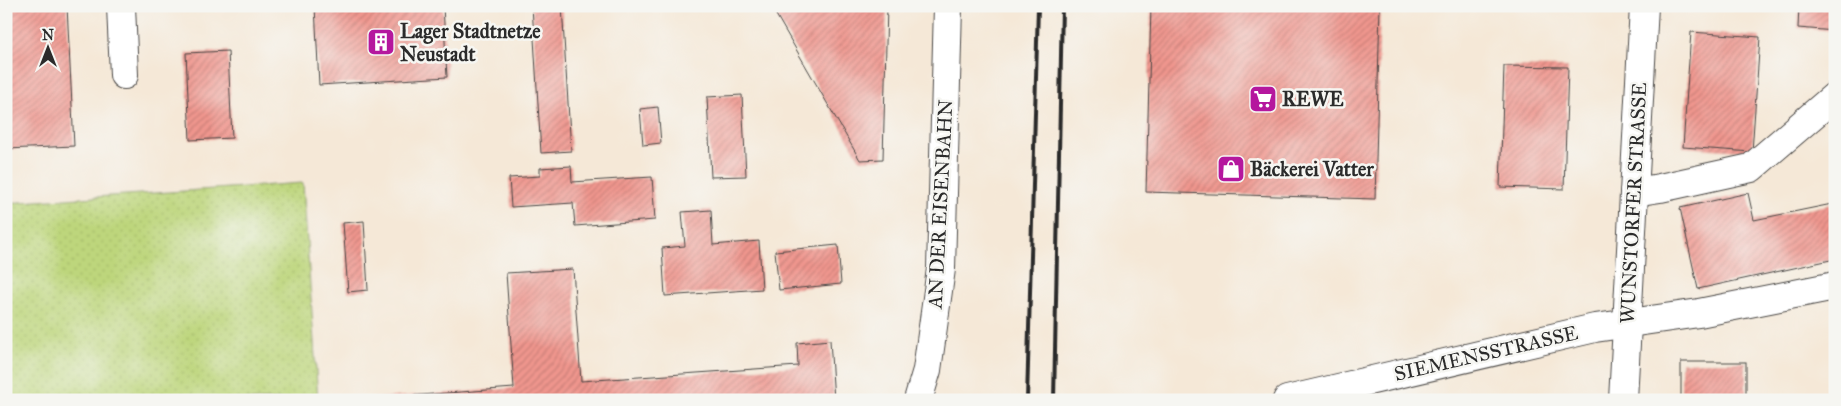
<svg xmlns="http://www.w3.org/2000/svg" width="1841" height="406" font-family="'IM FELL Great Primer',serif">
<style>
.grass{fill:url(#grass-dots);stroke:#748053}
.building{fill:url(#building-hatch)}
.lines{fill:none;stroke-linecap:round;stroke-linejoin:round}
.minor-casing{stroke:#494745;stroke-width:30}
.major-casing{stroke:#494745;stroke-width:30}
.minor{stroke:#fff;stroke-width:28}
.major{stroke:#fff;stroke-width:28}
.rail{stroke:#2b2b2b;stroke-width:4}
.labels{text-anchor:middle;stroke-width:5;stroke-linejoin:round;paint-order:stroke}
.poi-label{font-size:20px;font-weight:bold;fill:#2b2b2b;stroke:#f6f6f2;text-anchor:start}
.street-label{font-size:20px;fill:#2b2b2b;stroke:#f6f6f2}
</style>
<defs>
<pattern id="grass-dots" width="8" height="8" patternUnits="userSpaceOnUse" patternTransform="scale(1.25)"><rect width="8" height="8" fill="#bdd67b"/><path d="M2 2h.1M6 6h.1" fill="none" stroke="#a3b86a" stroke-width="1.8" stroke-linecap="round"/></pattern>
<pattern id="building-hatch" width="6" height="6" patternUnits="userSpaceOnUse" patternTransform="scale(1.25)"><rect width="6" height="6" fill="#f0968e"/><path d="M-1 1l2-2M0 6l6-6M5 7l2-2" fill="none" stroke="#c37b74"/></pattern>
</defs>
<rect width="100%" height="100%" fill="#f6f6f2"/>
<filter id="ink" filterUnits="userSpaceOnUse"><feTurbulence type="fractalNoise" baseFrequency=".02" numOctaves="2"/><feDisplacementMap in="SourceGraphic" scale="10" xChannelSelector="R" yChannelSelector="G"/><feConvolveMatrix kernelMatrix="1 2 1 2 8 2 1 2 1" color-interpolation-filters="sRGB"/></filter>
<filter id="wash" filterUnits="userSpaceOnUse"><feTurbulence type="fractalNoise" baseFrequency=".0096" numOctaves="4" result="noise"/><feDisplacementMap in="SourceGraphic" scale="20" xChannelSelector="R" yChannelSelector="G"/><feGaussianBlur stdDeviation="1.12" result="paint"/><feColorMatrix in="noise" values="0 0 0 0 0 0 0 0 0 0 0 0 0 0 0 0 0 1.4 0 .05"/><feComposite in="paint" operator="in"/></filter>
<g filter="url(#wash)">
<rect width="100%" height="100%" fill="#f5e8d7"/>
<path class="grass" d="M303,183L318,400H6V203Z"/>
<g id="blocks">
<g class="building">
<path d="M6,6H67L74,146L6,149Z"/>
<path d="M315,6H443L447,77L319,85Z"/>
<path d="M532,6H562L571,151L541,153Z"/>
<path d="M771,6H887L883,159L860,160Z"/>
<path d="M1151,6H1380L1375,199L1146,192Z"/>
<path d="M1799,6H1835V31L1798,28Z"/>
<path d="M1691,32L1760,37L1752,152L1683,147Z"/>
<path d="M228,51L232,138L190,140L186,53Z"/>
<path d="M1504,66L1568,67L1564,189L1500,187Z"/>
<path d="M742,95L746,176L711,177L707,97Z"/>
<path d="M658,107L661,143L643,145L640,109Z"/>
<path d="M571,166L572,182L652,177L655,220L575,226L573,203L511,207L509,178L540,176V168Z"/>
<path d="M1748,193L1754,220L1832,204L1835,215V259L1698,289L1680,208Z"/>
<path d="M711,210L713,245L759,241L762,289L665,296L662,248L685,246L682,212Z"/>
<path d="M364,221L368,290L348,292L343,223Z"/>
<path d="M838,245L841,284L779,290L775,251Z"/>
<path d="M573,269L581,381L798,366L797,343L830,340L834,400H353L514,388L506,273Z"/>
<rect x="1681" y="362" width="65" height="38"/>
<rect x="1469" y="397" width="82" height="3"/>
</g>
</g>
</g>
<g filter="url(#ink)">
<use href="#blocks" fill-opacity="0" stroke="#494745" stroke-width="1"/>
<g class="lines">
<defs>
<g id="minor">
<path d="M121,6L124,75"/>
<path d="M1634,192L1660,188L1751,168L1835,96"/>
<path d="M918,400L927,370L941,269L948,6"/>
<path d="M1287,400L1595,328L1699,313L1835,286"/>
</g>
<path id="major" d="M1623,400L1644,6"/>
</defs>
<use href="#minor" class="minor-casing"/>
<use href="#major" class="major-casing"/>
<use href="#minor" class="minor"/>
<use href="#major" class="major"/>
<g class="rail">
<path d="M1027,400L1038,6"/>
<path d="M1054,400L1062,6"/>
</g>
</g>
</g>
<defs>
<symbol id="building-square" viewBox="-11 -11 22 22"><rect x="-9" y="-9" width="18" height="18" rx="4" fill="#b5179e" stroke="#f6f6f2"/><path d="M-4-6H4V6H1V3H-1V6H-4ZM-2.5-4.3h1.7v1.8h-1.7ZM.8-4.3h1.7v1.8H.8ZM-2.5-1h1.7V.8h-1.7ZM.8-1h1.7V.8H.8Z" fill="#fff"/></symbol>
<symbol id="supermarket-square" viewBox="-11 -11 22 22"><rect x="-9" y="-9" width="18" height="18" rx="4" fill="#b5179e" stroke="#f6f6f2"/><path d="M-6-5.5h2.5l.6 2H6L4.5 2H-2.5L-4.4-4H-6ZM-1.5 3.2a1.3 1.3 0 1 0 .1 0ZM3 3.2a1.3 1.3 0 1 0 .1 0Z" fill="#fff"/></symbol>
<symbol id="shop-square" viewBox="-11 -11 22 22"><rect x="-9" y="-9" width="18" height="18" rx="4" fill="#b5179e" stroke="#f6f6f2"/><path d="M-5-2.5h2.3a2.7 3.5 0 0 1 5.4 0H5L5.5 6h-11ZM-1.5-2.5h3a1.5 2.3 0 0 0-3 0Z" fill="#fff"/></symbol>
</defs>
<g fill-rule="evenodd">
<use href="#building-square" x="365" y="26" width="32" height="32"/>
<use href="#supermarket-square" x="1247" y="83" width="32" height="32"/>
<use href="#shop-square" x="1215" y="153" width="32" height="32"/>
</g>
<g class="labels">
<g class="poi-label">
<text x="400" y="38">Lager Stadtnetze<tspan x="400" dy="23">Neustadt</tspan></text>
<text x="1282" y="106">REWE</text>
<text x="1250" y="176">Bäckerei Vatter</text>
</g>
<g class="street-label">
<text transform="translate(1633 203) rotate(-87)" y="7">WUNSTORFER STRASSE</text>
<text transform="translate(940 204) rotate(-87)" y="7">AN DER EISENBAHN</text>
<text transform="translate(1486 353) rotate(-13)" y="7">SIEMENSSTRASSE</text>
</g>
</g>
<rect width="1841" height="406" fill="none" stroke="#f6f6f2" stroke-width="25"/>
<g transform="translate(48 48)" stroke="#f6f6f2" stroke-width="4" paint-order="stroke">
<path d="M0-4L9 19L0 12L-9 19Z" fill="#2b2b2b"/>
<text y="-8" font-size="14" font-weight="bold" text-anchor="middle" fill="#2b2b2b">N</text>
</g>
</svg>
